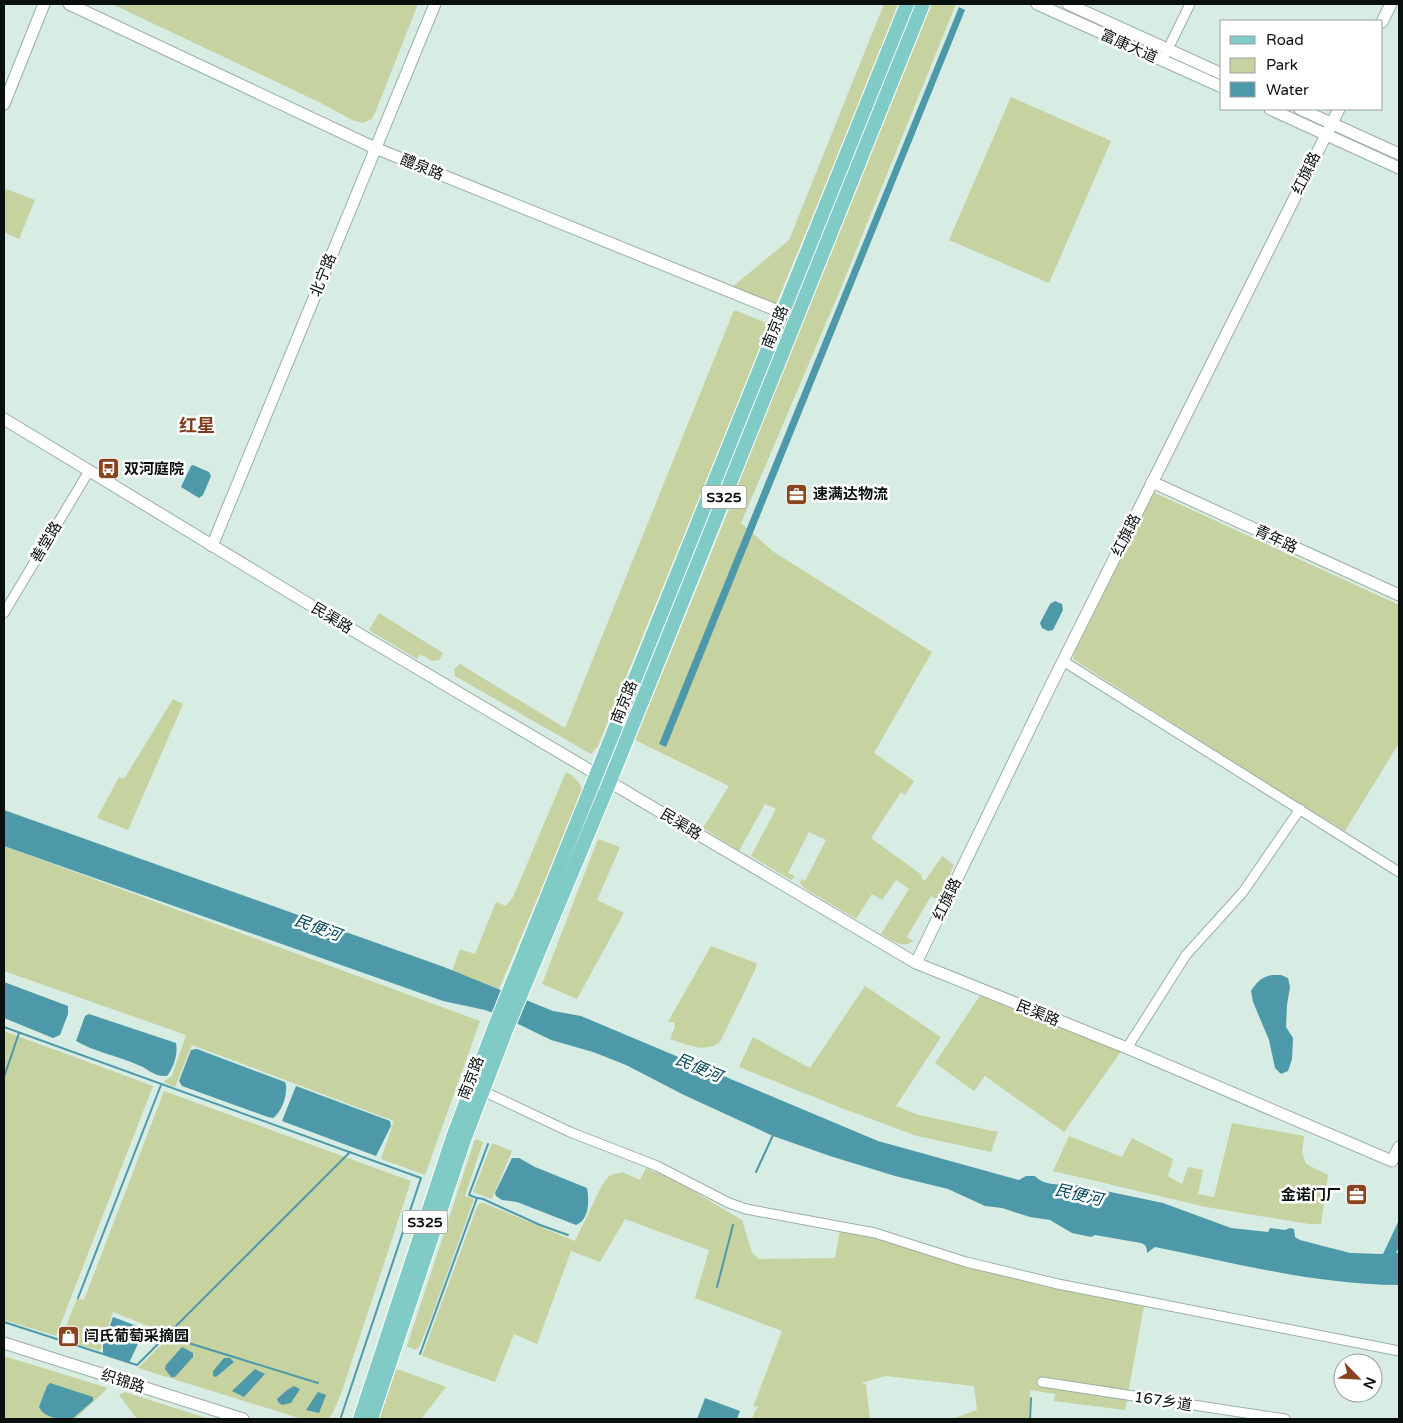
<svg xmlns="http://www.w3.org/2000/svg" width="1403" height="1423" font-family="'Varela Round','Noto Sans SC',sans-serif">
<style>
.green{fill:#c7d2a1}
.water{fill:#4e99a9}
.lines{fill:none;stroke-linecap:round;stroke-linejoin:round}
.stream{stroke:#4e99a9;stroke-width:2}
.minor-casing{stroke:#9bafa5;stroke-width:11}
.tertiary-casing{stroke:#9bafa5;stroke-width:13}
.primary-casing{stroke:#fff;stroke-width:16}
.minor{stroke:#fff;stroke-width:9}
.tertiary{stroke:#fff;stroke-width:11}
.primary{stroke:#81cbc7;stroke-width:14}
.labels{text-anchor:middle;stroke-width:5;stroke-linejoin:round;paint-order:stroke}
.shield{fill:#fff;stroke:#535856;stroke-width:1}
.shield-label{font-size:14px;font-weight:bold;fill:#09100d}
.street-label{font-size:15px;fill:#09100d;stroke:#fff}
.poi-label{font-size:15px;font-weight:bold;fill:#09100d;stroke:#fff;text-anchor:start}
.water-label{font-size:16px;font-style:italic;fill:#014854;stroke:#fff}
.quarter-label{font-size:18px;font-weight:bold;fill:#7e3e1d;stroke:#fff}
</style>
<rect width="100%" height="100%" fill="#d7ece2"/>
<g class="green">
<path d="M112,4H418L375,113L372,119L363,123L352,120L319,102Z"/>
<path d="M884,4H901L777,302L774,306L731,288L789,240Z"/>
<path d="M931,4H956L838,295L741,523L774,552L932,652L874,753L914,781L905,795L901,792L871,838L922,875L921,878L925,881L942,856L954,865L938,900L931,896L907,937L913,941C902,950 891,939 881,934L909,889L896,880L882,900L872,894L856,919L804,888L800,883L801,879L805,881L826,840L809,832L788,873L795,876L791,880L751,856L776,809L765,804L739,851L703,828L729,786L635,740L734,497L732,493L926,14Z"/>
<path d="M1011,97L1111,141L1049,283L949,240Z"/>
<path d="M6,189L35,200L19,239L4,232V195Z"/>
<path d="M734,310L770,324L598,746L591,754L455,676L454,669L460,664L565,728Z"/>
<path d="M1153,492L1399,605V743L1345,831L1278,791L1073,659L1075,650Z"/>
<path d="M379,613L443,653L439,660L432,661L420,654L417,659L369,630Z"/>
<path d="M173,699L183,704L128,830L97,818L119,777L124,779Z"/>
<path d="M566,772C575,776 579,782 583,791L499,989L452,971L460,949L475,954L496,902L506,906L513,897Z"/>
<path d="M598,839L620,847L597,900L624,913L577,999L542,984Z"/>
<path d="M4,846L480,1021L425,1175L381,1159L394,1121L192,1045L175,1087L163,1082L172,1076L186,1035L4,971Z"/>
<path d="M711,946L756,963V968L720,1042C704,1054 687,1044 670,1039L675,1027L674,1022H668Z"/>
<path d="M865,986L941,1037L896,1106L919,1115L998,1132L991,1152L917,1136L839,1107L739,1067L753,1037L810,1068Z"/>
<path d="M981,994L1122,1050L1064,1132L985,1076L974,1091L935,1063Z"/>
<path d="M4,1031L153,1086L56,1336L4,1320Z"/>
<path d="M164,1091L411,1181L341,1394L332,1414L328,1419H302L138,1368L171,1335L113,1312L100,1351L61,1339L77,1298L84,1300Z"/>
<path d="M1232,1123L1304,1136L1302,1153L1306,1164L1328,1175L1321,1224H1309L1206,1207L1053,1171L1069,1136L1122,1157L1132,1138L1173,1159L1168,1176L1182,1184L1188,1167L1203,1170L1198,1194L1214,1197Z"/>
<path d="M475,1139L483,1142L465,1196L474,1199L430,1321L419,1347L415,1350L407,1346Z"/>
<path d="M492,1143L512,1151L492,1199L473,1192Z"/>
<path d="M646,1168L676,1181L742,1220L752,1253L759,1259L835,1258L840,1231L871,1237L979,1270L1144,1306L1125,1410L1054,1401L1055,1394L1030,1390L1029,1419H951L977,1410L974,1386L886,1376L861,1383L866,1384L870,1419H752L755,1411L759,1406L753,1407L782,1331L695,1298L709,1250L625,1219L600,1262L571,1251L537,1344L514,1334L495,1382L422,1356L477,1207L480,1203H484L575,1241L602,1185L610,1175L622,1172L640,1180Z"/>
<path d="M4,1356L108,1388L75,1419H4Z"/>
<path d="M396,1370H400L446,1387L421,1419H379Z"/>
<path d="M125,1392L209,1419H137L119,1395Z"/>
</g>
<g class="water">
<path d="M959,7L965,10L666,747L659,744Z"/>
<path d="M193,465L209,472L211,476L203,495L199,498L181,487L191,466Z"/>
<path d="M1055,601L1062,604L1063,610L1053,630L1048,631L1042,628L1040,623L1050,604Z"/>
<path d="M4,810L444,967L553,1011L581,1016L878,1141L1019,1180L1026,1176H1035C1050,1192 1077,1178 1096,1191L1101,1190L1163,1203L1231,1228L1268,1232L1270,1228L1285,1230L1290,1228L1294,1229L1295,1237L1300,1240L1350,1253L1383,1254L1399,1220V1247L1396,1253H1399V1285C1317,1285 1235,1263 1155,1247L1147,1253C1147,1247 1146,1245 1141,1243L1095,1235L1091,1237L1072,1233L1050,1220L1030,1217L1002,1208L985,1206L948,1189L895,1176L830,1156L773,1136L684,1095L626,1065L593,1052L551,1040L504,1017L485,1010L443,1001L4,846Z"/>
<path d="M1272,975H1281L1288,978L1290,987L1287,1005L1286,1027L1293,1038L1292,1059L1288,1071L1281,1074L1275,1068L1269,1040L1253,1002L1251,991C1256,983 1261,977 1272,975Z"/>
<path d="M4,982L68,1006V1014L60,1035L53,1038L4,1018Z"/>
<path d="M89,1014L176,1043C178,1055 174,1066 167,1076C154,1077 149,1069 138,1065C118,1056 95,1052 76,1041L85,1016Z"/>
<path d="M197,1049L285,1082C289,1092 282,1112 273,1118L268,1117L182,1086L179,1081L191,1050Z"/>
<path d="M296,1086L390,1121L391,1126L376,1156L282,1121Z"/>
<path d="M512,1158H519L535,1167L587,1188C589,1200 590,1219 576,1225L517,1202L502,1200L496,1196L495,1193Z"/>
<path d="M113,1317L145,1329L129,1363L103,1354V1345Z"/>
<path d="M182,1347L193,1353V1357L175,1377H171L165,1369L166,1365Z"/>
<path d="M224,1358H230L234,1362L216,1377L213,1376V1371Z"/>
<path d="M255,1369L265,1374L244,1397L232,1391Z"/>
<path d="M50,1383L93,1397V1401L72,1419C60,1419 45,1419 39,1407L47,1386Z"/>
<path d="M294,1386L300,1389L291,1403L282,1405L278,1402L277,1399L287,1390Z"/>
<path d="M318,1392L326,1395L319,1413L306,1410Z"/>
<path d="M705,1398L740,1411L737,1419H697Z"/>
</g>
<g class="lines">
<g class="stream">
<path d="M4,1027L421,1178L341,1417"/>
<path d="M4,1077L19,1033"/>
<path d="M756,1172L774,1133"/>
<path d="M478,1198L483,1199L540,1225L568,1235"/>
<path d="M717,1287L733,1225"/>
<path d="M78,1298L161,1085"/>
<path d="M4,1322L137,1365L350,1152"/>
<path d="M166,1336L318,1383"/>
<path d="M420,1354L477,1198L469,1195L488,1144"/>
<path d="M1030,1419L1031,1398"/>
</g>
<defs>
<g id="minor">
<path d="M1165,55L1190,4"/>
<path d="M4,613L89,471"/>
<path d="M1063,661L1399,872"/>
<path d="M1127,1048L1186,955L1243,892L1300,809"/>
<path d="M483,1091L570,1132L657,1166L729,1203L746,1209L875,1233L966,1262L1058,1284L1399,1351"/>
<path d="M1042,1382L1285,1419"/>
</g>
<g id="tertiary">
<path d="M69,4L375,148L783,313"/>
<path d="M1037,4L1222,87"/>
<path d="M1068,4L1222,74"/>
<path d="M1382,22L1391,4"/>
<path d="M4,104L44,4"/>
<path d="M1270,109L1399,168"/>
<path d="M1300,109L1399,154"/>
<path d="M4,419L317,609L916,963L1127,1048L1392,1161L1399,1147"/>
<path d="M1152,482L1399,595"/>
<path d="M212,546L435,4"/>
<path d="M916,963L1050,687L1339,109"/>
<path d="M4,1343L243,1419"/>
</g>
<g id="primary">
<path d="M360,1419L453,1137L495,1026L907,4"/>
<path d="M371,1419L464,1140L506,1030L610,781L923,4"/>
</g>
</defs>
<use href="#minor" class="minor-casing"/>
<use href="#tertiary" class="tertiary-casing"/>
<use href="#primary" class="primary-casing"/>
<use href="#minor" class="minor"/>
<use href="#tertiary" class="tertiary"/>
<use href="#primary" class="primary"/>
</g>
<defs>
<symbol id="bus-square" viewBox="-11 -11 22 22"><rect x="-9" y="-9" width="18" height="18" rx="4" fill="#89431e" stroke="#fff"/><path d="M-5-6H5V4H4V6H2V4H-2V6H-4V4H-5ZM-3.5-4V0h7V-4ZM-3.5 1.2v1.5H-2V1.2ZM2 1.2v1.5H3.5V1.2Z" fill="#fff"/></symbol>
<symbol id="office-square" viewBox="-11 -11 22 22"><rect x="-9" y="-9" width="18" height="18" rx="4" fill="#89431e" stroke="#fff"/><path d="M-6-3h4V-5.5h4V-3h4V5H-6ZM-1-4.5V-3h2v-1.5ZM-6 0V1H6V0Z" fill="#fff"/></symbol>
<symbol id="shop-square" viewBox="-11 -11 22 22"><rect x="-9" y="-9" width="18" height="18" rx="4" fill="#89431e" stroke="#fff"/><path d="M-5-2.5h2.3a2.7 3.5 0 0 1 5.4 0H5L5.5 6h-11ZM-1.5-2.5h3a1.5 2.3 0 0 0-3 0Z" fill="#fff"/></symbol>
</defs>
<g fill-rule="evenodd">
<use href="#bus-square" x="96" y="456" width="25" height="25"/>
<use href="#office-square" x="784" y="482" width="25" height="25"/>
<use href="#office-square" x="1344" y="1182" width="25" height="25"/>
<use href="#shop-square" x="56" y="1324" width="25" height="25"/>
</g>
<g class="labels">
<g class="shield">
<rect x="701.5" y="485.5" width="45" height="23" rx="4"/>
<rect x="402.5" y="1210.5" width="45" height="23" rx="4"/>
</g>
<g class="shield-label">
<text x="724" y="502">S325</text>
<text x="425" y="1227">S325</text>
</g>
<g class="street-label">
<text transform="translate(1129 46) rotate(24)" y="5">富康大道</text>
<text transform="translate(422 167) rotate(22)" y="5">醴泉路</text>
<text transform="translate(1306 173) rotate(-64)" y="5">红旗路</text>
<text transform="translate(323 275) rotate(-68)" y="5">北宁路</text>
<text transform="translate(775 327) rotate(-68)" y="5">南京路</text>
<text transform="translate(1126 535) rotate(-63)" y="5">红旗路</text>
<text transform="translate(1276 539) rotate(25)" y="5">青年路</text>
<text transform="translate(46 542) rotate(-59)" y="5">善堂路</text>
<text transform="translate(332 618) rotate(31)" y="5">民渠路</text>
<text transform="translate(624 702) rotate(-68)" y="5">南京路</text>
<text transform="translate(681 824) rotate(31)" y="5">民渠路</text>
<text transform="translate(947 899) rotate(-64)" y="5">红旗路</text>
<text transform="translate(1038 1013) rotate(22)" y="5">民渠路</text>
<text transform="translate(471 1078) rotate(-69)" y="5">南京路</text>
<text transform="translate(123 1381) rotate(18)" y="5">织锦路</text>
<text transform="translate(1163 1401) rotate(9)" y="5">167乡道</text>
</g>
<g class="poi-label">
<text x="124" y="474">双河庭院</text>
<text x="813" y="499">速满达物流</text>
<text x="1341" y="1200" text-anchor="end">金诺门厂</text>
<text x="84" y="1341">闫氏葡萄采摘园</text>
</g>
<g class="water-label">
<text transform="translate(318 927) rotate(20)" y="6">民便河</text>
<text transform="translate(699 1067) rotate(23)" y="6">民便河</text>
<text transform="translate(1079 1194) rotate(13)" y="6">民便河</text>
</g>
<g class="quarter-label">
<text x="197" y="432">红星</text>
</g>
</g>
<rect width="1403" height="1423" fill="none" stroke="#09100d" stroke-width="10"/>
<rect x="1220" y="20" width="162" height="90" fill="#ffffff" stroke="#9d9f9e"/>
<rect x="1230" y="36" width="25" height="8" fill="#81cbc7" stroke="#9d9f9e"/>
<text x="1266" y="45" font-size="15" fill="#09100d">Road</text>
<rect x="1230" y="58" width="25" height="15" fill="#c7d2a1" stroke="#9d9f9e"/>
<text x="1266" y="70" font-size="15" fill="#09100d">Park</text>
<rect x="1230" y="82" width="25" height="15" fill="#4e99a9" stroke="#9d9f9e"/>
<text x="1266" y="95" font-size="15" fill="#09100d">Water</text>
<g transform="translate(1358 1378) rotate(114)"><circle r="24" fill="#ffffff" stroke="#9d9f9e"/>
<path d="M0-4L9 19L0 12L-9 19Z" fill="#89431e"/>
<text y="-8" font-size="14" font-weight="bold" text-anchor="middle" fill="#09100d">N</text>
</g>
</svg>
